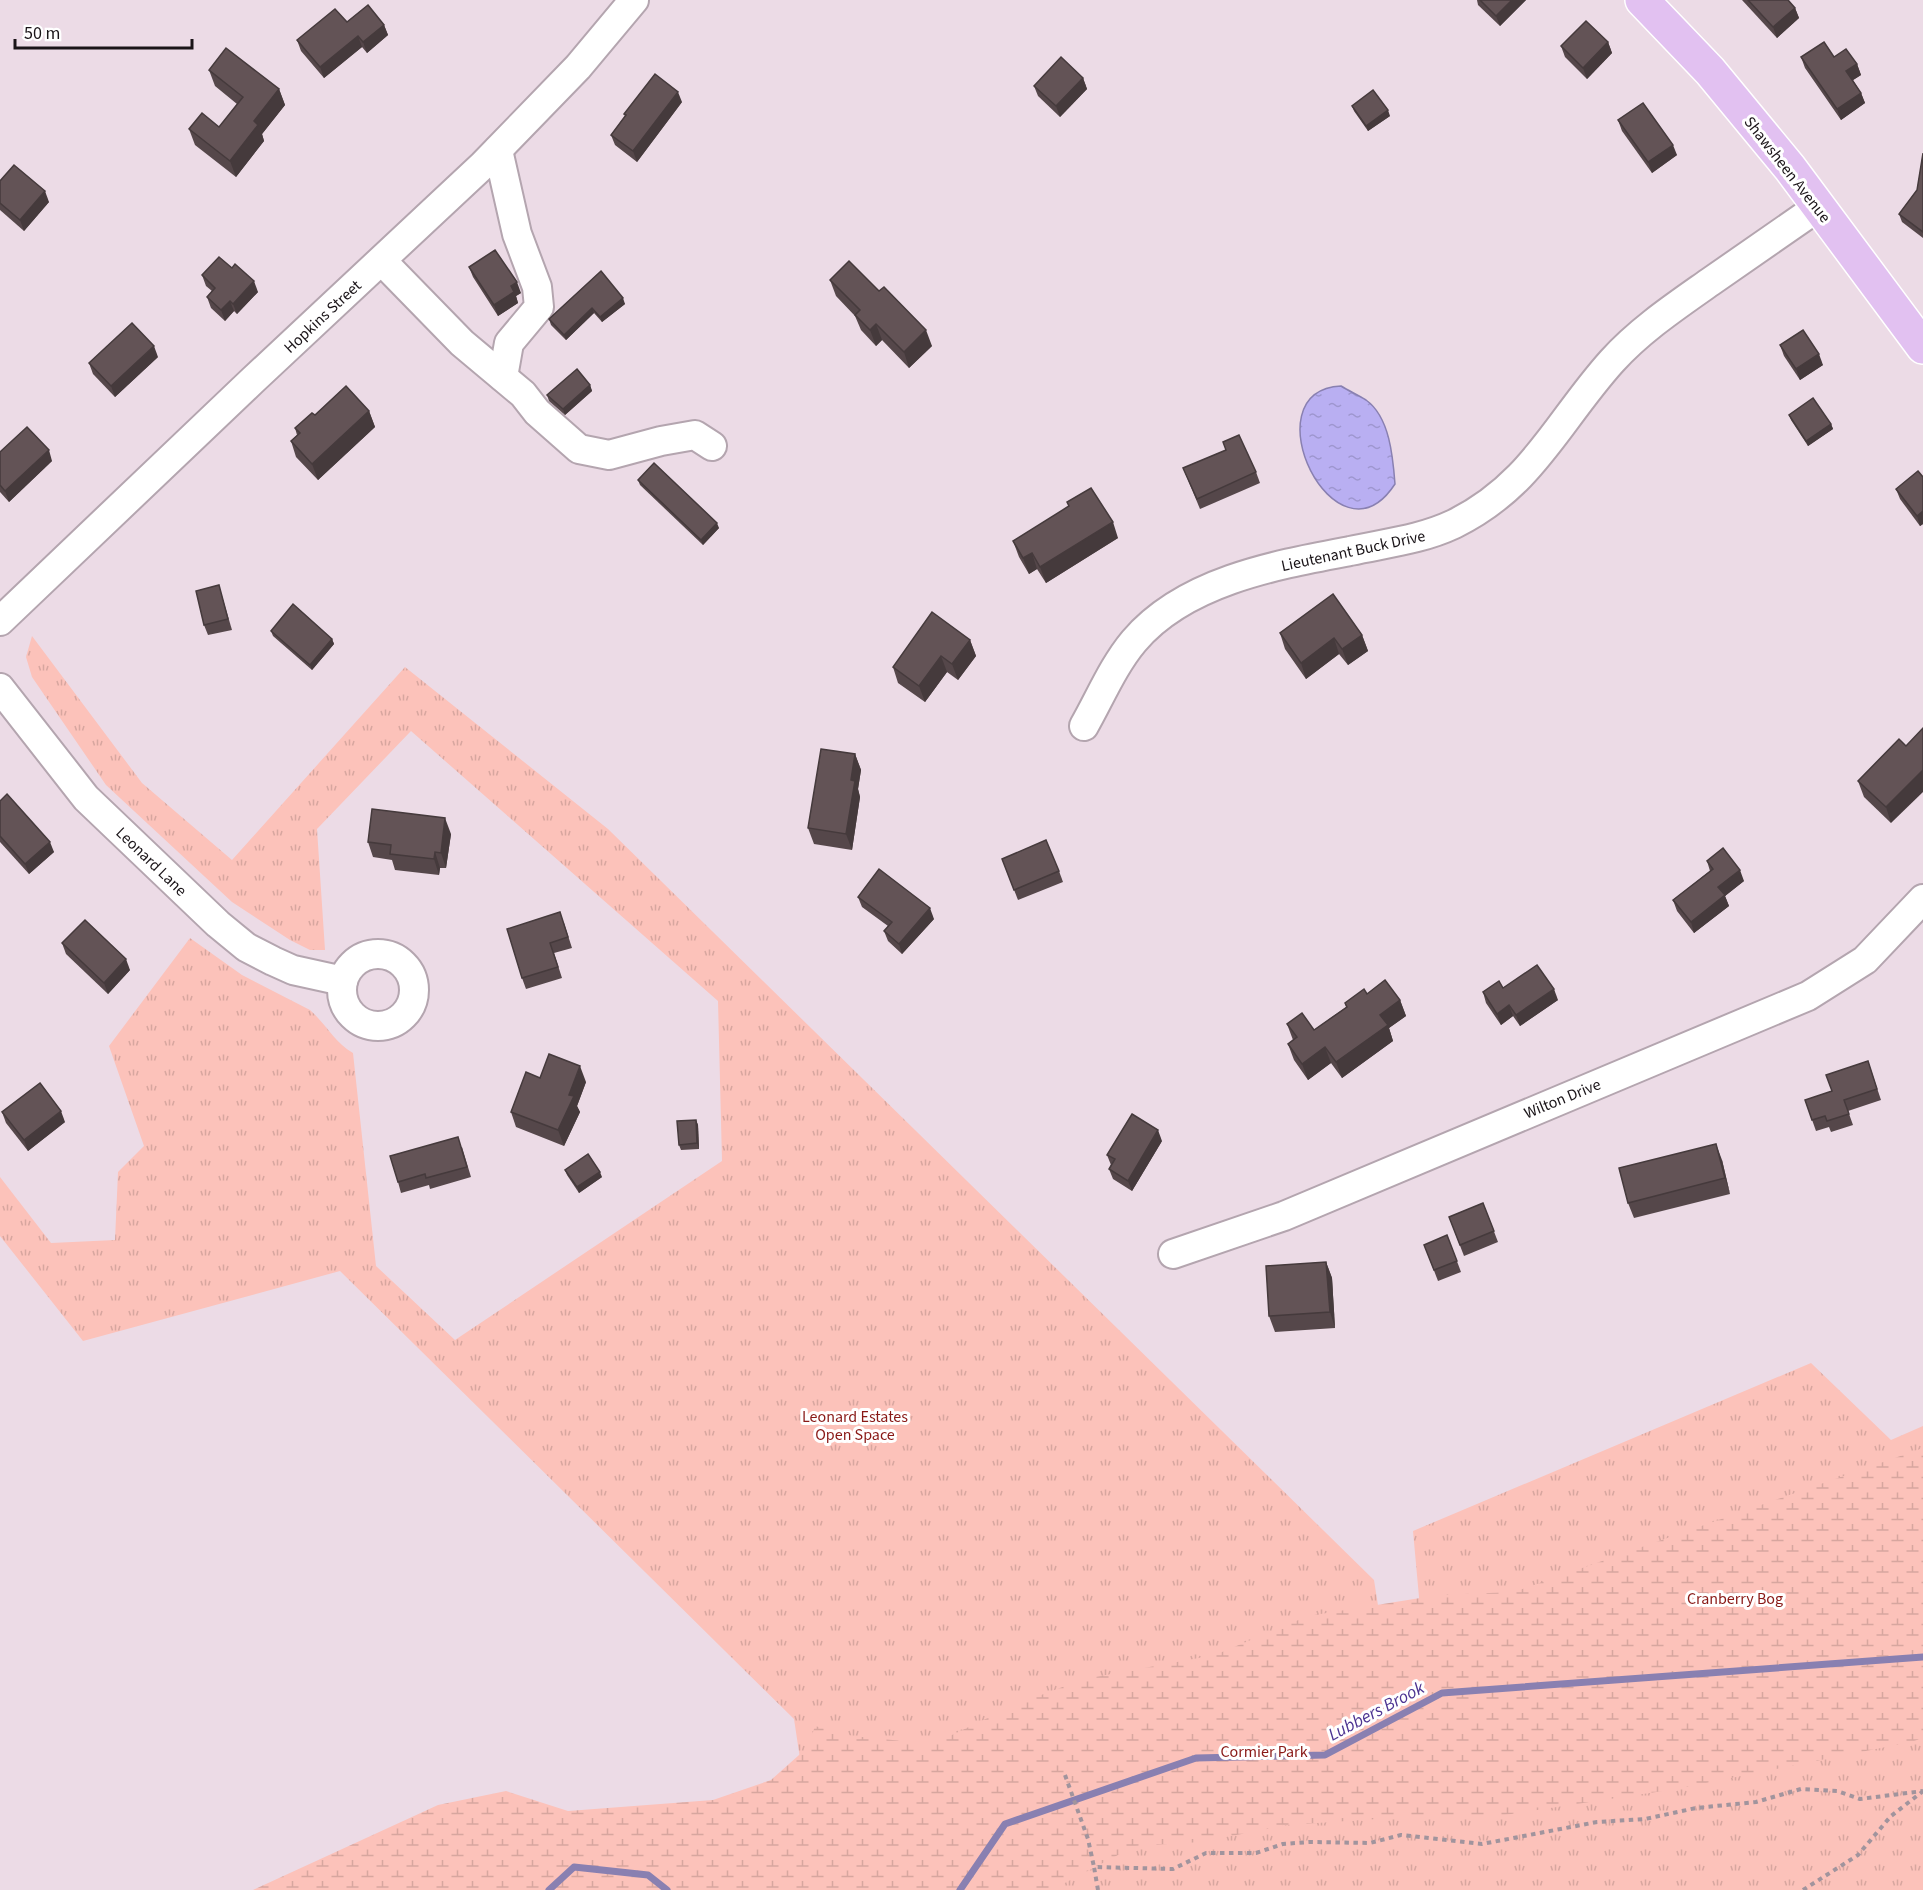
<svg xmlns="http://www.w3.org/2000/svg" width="1923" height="1890" font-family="'Source Sans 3',sans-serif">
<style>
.grass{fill:url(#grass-tufts)}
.wetland{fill:url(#wetland-marsh)}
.water{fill:url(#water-ripples);stroke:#8980b1;stroke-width:1.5}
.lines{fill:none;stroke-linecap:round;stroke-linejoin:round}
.stream{stroke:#8980b1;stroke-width:7}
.minor-casing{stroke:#b4a5af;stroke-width:32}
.major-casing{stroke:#fff;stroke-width:36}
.path{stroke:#a1949d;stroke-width:4;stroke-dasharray:4.5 4.5;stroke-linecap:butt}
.minor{stroke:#fff;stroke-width:28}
.major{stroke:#e2c1f1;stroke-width:33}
.wall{fill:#55474a}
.shaded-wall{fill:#453a3c}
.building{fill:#635356;stroke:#453a3c;stroke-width:1.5}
.labels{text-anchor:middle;stroke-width:6;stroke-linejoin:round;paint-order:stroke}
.street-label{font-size:16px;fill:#1a1418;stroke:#fff}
.park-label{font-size:16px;fill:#891916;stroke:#fff}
.water-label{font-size:18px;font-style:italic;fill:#4c3391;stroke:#fff}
</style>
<defs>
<pattern id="grass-tufts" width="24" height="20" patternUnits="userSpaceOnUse" patternTransform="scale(1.5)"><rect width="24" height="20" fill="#fcc2ba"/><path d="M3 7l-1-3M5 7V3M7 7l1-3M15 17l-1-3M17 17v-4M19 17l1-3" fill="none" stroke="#d7a69f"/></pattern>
<pattern id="wetland-marsh" width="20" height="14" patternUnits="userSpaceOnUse" patternTransform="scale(1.5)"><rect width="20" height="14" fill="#fcc2ba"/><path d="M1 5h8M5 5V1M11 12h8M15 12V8" fill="none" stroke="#d7a69f"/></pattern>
<pattern id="water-ripples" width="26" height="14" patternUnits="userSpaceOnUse" patternTransform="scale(1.5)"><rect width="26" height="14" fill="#b9aff2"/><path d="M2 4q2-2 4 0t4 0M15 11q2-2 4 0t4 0" fill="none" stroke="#9e96cf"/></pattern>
</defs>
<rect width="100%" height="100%" fill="#ecdbe6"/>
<path class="grass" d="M32,636L142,783L232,860L405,667L608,829L1374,1580L1391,1688L1427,1685L1413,1531L1811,1363L1891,1440L1923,1426V1890H820L794,1719L340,1271L83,1341L0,1236V1177L51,1243L115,1240L118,1172L144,1146L109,1046L190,938L242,975L310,1010C326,1024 334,1042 353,1053L376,1266L455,1340L722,1161L718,1001L411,731L317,829L325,950H310L290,940L232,902L106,785L32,677L26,657Z"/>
<path class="wetland" d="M1923,1448V1738L1911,1742L1676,1789L1485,1818H1392L1287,1825L1201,1842L1135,1846L1063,1884L1058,1890H253L438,1805L506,1791L568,1811L713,1800L771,1780L808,1747L815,1726L852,1736L933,1744L1017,1704L1084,1679L1215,1655L1308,1616L1439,1595L1514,1592Z"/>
<path class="water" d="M1341,386C1349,391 1358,395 1366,400C1390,417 1393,458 1395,484C1336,574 1247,391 1341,386Z"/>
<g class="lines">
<g class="stream">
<path d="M549,1890L574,1867L648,1875L667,1890"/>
<path d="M960,1890L1005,1824L1196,1758L1325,1755L1442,1693L1923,1657"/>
</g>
<defs>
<g id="minor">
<path d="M498,150L517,234L537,287L539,307L509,343L503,377"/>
<path d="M382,261L462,343L523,394L537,412L579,449L609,455L661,441L695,435L712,446"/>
<path d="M0,621L253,380L483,165L578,67L634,0"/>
<path d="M0,688L86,798L218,924L246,947L273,961L293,970L343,981"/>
<path d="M1084,726C1100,698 1113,666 1134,641C1185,581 1276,565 1350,551C1386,543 1420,540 1454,524C1533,485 1557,422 1612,361C1640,330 1676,306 1710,282C1746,257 1782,232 1818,207"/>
<circle cx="378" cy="990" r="36"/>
<path d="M1173,1254L1284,1216L1808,996L1865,960L1923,899"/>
</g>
<path id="major" d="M1642,0L1710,71L1790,168L1923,347"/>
</defs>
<use href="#minor" class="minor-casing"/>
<use href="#major" class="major-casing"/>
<g class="path">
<path d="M1065,1775L1088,1839L1094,1867"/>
<path d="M1098,1890L1094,1867L1173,1869L1206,1853H1256L1283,1844L1310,1842L1370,1843L1401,1835L1482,1844L1597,1822L1645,1819L1696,1808L1756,1802L1801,1789L1837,1791L1860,1799L1923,1791"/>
<path d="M1803,1890L1858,1855L1891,1816L1922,1792"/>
</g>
<use href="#minor" class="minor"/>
<use href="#major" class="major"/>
</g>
<g class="wall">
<path d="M1477,0H1526L1500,26L1478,5Z"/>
<path d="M1742,0H1788L1795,8L1799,18L1777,38Z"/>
<path d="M347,22L384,25L388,35L367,53L362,47L324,78L301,51L297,40Z"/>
<path d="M1608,42L1612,53L1587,79L1565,57L1561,46Z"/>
<path d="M1801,57H1834L1857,64L1861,75L1853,80L1861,93L1865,103L1841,120L1805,68Z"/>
<path d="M209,70L279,89L285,105L262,134L264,141L236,177L195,145L189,129L219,127L237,104L215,86Z"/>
<path d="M1083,78L1087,89L1060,117L1038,96L1034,86Z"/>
<path d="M682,102L637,162L615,145L611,135L625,116L624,114Z"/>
<path d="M1352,106L1390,116L1368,131L1354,111Z"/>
<path d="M1618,120L1677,155L1652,173L1622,131Z"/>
<path d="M1923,153V238L1902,222L1899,214L1917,190Z"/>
<path d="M0,181L49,202L24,231L0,210Z"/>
<path d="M469,267L521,293L516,296L518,303L498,316L473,277Z"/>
<path d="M601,271L625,304L602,322L594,313L566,340L551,325L549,319Z"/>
<path d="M202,275L258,292L237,314L234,311L225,321L211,308L207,297L212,291L206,286Z"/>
<path d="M830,280L932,346L909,368L882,340L876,346L861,330L855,316L836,296Z"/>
<path d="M1780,345L1823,365L1800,380L1784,356Z"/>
<path d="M158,357L115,397L93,374L89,363Z"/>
<path d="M590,385L592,391L565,415L549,401L547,395Z"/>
<path d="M369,411L375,427L318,480L296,457L291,441L297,435L295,428L315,415Z"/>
<path d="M1789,415L1831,424L1833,429L1808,446L1791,420Z"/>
<path d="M1226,450L1256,472L1260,483L1200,509L1183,468Z"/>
<path d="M0,452L52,461L9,502L0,492Z"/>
<path d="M1923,477V524L1920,526L1900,499L1896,489Z"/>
<path d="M638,480L719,528L703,545L640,485Z"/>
<path d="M1067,502L1118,538L1046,583L1037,569L1029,574L1019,557L1013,541L1069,507Z"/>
<path d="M222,596L232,630L208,635L204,625Z"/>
<path d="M271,631L332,639L334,644L312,670L273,636Z"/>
<path d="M1280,633L1362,635L1368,651L1348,665L1339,654L1306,679L1285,649Z"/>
<path d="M970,640L976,656L958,680L947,672L925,702L898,683L893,667Z"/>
<path d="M1899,739L1891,823L1864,797L1858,781Z"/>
<path d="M855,754L861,770L858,789L860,797L852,850L814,844L808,828Z"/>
<path d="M0,801L54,852L29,874L0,842Z"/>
<path d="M451,834L446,868H440L439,875L395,870L392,860L373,857L368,842Z"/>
<path d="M1002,859L1059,871L1063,882L1018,900Z"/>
<path d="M1707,861L1744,881L1725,896L1729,906L1694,933L1677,911L1673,900L1710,871Z"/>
<path d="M858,897L934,919L902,954L888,941L884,931L888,926L862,907Z"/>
<path d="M564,923L572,948L554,953L562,978L526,989L522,978Z"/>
<path d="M62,943L130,970L108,994L66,954Z"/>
<path d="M1503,988L1558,1000L1520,1026L1513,1016L1501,1025L1486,1003L1483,992Z"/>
<path d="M1367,994L1400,1000L1406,1016L1389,1028L1393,1041L1342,1078L1331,1063L1308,1080L1294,1060L1288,1044L1293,1040L1287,1024L1314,1030L1346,1007L1345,1003Z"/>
<path d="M1868,1061L1881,1100L1848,1111L1853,1125L1831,1132L1829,1127L1816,1131L1805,1100L1832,1091Z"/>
<path d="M540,1078L586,1082L577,1106L580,1112L564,1146L516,1127L511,1112Z"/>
<path d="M2,1112L65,1122L28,1151L6,1123Z"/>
<path d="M696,1120L698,1125L699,1149L681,1150L679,1145Z"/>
<path d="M1162,1141L1132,1191L1113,1179L1109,1169L1111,1165L1107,1155Z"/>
<path d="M462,1147L471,1177L430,1189L429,1185L401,1193L398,1182Z"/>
<path d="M1722,1160L1730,1194L1634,1218L1628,1203Z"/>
<path d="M565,1170L602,1177L579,1193L567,1175Z"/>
<path d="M1483,1203L1498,1242L1464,1256L1449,1217Z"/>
<path d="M1447,1235L1461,1272L1438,1281L1428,1255Z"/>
<path d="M1326,1262L1332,1278L1335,1328L1275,1332L1269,1316Z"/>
</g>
<g class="shaded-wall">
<path d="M1512,0H1526L1500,26L1496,16Z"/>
<path d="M1795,8L1799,18L1777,38L1773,27Z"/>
<path d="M384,25L388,35L367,53L363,42Z"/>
<path d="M358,36L362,47L324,78L320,67Z"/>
<path d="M1608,42L1612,53L1587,79L1583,68Z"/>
<path d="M1857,64L1861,75L1850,82L1846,71Z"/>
<path d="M1083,78L1087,89L1060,117L1056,106Z"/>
<path d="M279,89L285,105L262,134L264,141L236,177L230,161L254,121Z"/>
<path d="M678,92L682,102L637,162L633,151Z"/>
<path d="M1861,93L1865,103L1841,120L1837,109Z"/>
<path d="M1388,110L1390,116L1368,131L1366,126Z"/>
<path d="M1673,145L1677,155L1652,173L1648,162Z"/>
<path d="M45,191L49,202L24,231L20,220Z"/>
<path d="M254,281L258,292L237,314L233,304Z"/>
<path d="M517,282L521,293L516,296L518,303L498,316L494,305L511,286Z"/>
<path d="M623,298L625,304L602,322L600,317Z"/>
<path d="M230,301L234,311L225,321L221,310Z"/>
<path d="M592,308L594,313L566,340L564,335Z"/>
<path d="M876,324L882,340L876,346L870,330Z"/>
<path d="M926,330L932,346L909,368L904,352Z"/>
<path d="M154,346L158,357L115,397L111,386Z"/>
<path d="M1819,354L1823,365L1800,380L1796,369Z"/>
<path d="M590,385L592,391L565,415L563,409Z"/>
<path d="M369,411L375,427L318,480L312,464Z"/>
<path d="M1831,424L1833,429L1808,446L1806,441Z"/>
<path d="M49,450L52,461L9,502L5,491Z"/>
<path d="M1923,511V524L1920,526L1917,516Z"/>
<path d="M1113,522L1118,538L1046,583L1040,567Z"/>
<path d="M717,523L719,528L703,545L701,540Z"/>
<path d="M1032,553L1037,569L1029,574L1023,558Z"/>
<path d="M1362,635L1368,651L1348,665L1342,649Z"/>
<path d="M1334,638L1339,654L1306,679L1301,663Z"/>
<path d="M332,639L334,644L312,670L310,665Z"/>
<path d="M970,640L976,656L958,680L952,664Z"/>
<path d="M941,656L947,672L925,702L919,686Z"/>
<path d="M855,754L861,770L858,789L860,797L852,850L846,834L851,780Z"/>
<path d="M1923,770V792L1891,823L1886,807Z"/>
<path d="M445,818L451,834L446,868L441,853Z"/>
<path d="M50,842L54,852L29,874L25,864Z"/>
<path d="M435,852L440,868L439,875L434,859Z"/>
<path d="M1740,870L1744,881L1725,896L1729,906L1694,933L1691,922L1718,887Z"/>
<path d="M930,908L934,919L902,954L899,944Z"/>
<path d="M126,959L130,970L108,994L104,983Z"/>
<path d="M1554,989L1558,1000L1520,1026L1516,1015Z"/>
<path d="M1400,1000L1406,1016L1389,1028L1393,1041L1342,1078L1336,1062L1380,1015Z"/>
<path d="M1509,1005L1513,1016L1501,1025L1497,1014Z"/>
<path d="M1325,1047L1331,1063L1308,1080L1302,1064Z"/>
<path d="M580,1066L586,1082L577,1106L580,1112L564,1146L558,1130L569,1095Z"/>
<path d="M61,1111L65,1122L28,1151L24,1140Z"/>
<path d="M696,1120L698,1125L699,1149L697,1143Z"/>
<path d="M1158,1130L1162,1141L1132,1191L1128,1181Z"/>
<path d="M1716,1144L1722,1160L1730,1194L1725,1178Z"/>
<path d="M600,1172L602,1177L579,1193L577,1187Z"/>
<path d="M1326,1262L1332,1278L1335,1328L1330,1312Z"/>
</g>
<g class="building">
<path d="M1480,0H1512L1496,16Z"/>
<path d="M1748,0H1788L1795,8L1773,27Z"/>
<path d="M368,5L384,25L363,42L358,36L320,67L297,40L335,9L347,22Z"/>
<path d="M1586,21L1608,42L1583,68L1561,46Z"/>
<path d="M1824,42L1834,57L1846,49L1857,64L1846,71L1861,93L1837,109L1801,57Z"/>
<path d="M226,48L279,89L254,121L258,125L230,161L189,129L202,113L219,127L243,97L209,70Z"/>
<path d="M1061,57L1083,78L1056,106L1034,86Z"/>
<path d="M655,74L678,92L633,151L611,135L626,115L624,114Z"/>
<path d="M1373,90L1388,110L1366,126L1352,106Z"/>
<path d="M1643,103L1673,145L1648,162L1618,120Z"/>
<path d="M1923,153V232L1899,214L1917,190Z"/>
<path d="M14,165L45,191L20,220L0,203V181Z"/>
<path d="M495,250L517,282L511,286L514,292L494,305L469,267Z"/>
<path d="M219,257L232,268L235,264L254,281L233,304L230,301L221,310L207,297L215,288L202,275Z"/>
<path d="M849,261L879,291L884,287L926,330L904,352L876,324L870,330L855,315L860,310L830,280Z"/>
<path d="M601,271L623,298L600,317L592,308L564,335L549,319Z"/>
<path d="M132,323L154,346L111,386L89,363Z"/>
<path d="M1803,330L1819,354L1796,369L1780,345Z"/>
<path d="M577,369L590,385L563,409L547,395Z"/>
<path d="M346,386L369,411L312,464L291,441L300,433L295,428L312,413L315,415Z"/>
<path d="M1813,398L1831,424L1806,441L1789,415Z"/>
<path d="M27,427L49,450L5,491L0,485V452Z"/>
<path d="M1239,435L1256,472L1197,499L1183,468L1226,450L1223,442Z"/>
<path d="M654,463L717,523L701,540L638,480Z"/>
<path d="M1918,471L1923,477V511L1917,516L1896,489Z"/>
<path d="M1091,488L1113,522L1040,567L1032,553L1023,558L1013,541L1069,506L1067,502Z"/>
<path d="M219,585L228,619L204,625L196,591Z"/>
<path d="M1333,594L1362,635L1342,649L1334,638L1301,663L1280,633Z"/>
<path d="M293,604L332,639L310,665L271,631Z"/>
<path d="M932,612L970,640L952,664L941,656L919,686L893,667Z"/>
<path d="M1923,728V770L1886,807L1858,781L1899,739L1906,746Z"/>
<path d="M821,749L855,754L851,780L855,781L846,834L808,828Z"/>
<path d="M7,794L50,842L25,864L0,836V801Z"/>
<path d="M372,809L445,818L441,853L435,852L434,859L390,854L391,845L368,842Z"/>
<path d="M1046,840L1059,871L1014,890L1002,859Z"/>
<path d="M1723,848L1740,870L1718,887L1725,895L1691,922L1673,900L1713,869L1707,861Z"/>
<path d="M879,869L930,908L899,944L884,931L892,922L858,897Z"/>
<path d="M560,912L568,937L550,943L558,967L522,978L507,929Z"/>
<path d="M85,920L126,959L104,983L62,943Z"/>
<path d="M1537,965L1554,989L1516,1015L1509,1005L1497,1014L1483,992L1499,981L1503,988Z"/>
<path d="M1385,980L1400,1000L1380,1015L1388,1025L1336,1062L1325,1047L1302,1064L1288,1044L1297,1037L1287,1024L1302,1013L1314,1030L1347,1007L1345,1003L1364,989L1367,994Z"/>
<path d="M549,1054L580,1066L569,1095L574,1096L558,1130L511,1112L526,1072L540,1078Z"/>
<path d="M1868,1061L1877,1089L1844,1100L1849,1114L1827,1121L1825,1116L1812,1120L1805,1100L1832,1091L1826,1075Z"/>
<path d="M40,1083L61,1111L24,1140L2,1112Z"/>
<path d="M1132,1114L1158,1130L1128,1181L1109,1169L1115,1159L1107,1155Z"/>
<path d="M696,1120L697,1143L679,1145L677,1121Z"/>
<path d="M458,1137L467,1167L426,1178L425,1174L398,1182L390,1156Z"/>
<path d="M1716,1144L1725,1178L1628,1203L1619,1168Z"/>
<path d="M588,1154L600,1172L577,1187L565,1170Z"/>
<path d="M1483,1203L1494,1231L1460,1245L1449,1217Z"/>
<path d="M1447,1235L1457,1261L1434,1270L1424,1245Z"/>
<path d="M1326,1262L1330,1312L1269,1316L1266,1266Z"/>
</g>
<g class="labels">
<g class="street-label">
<text transform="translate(1788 169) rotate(52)" y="6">Shawsheen Avenue</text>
<text transform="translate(322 316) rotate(-43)" y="6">Hopkins Street</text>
<text transform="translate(1353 550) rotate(-12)" y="6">Lieutenant Buck Drive</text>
<text transform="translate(152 861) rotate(44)" y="6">Leonard Lane</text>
<text transform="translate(1562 1098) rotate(-22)" y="6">Wilton Drive</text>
</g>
<g class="park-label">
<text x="855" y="1422">Leonard Estates<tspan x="855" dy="18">Open Space</tspan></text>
<text x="1735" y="1604">Cranberry Bog</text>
<text x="1264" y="1757">Cormier Park</text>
</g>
<g class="water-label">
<text transform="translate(1376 1711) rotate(-28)" y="6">Lubbers Brook</text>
</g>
</g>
<path d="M15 39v9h177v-9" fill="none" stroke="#1a1418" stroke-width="3"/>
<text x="24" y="39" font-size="18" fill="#1a1418" stroke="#ffffff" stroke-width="4.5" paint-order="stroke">50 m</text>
</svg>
